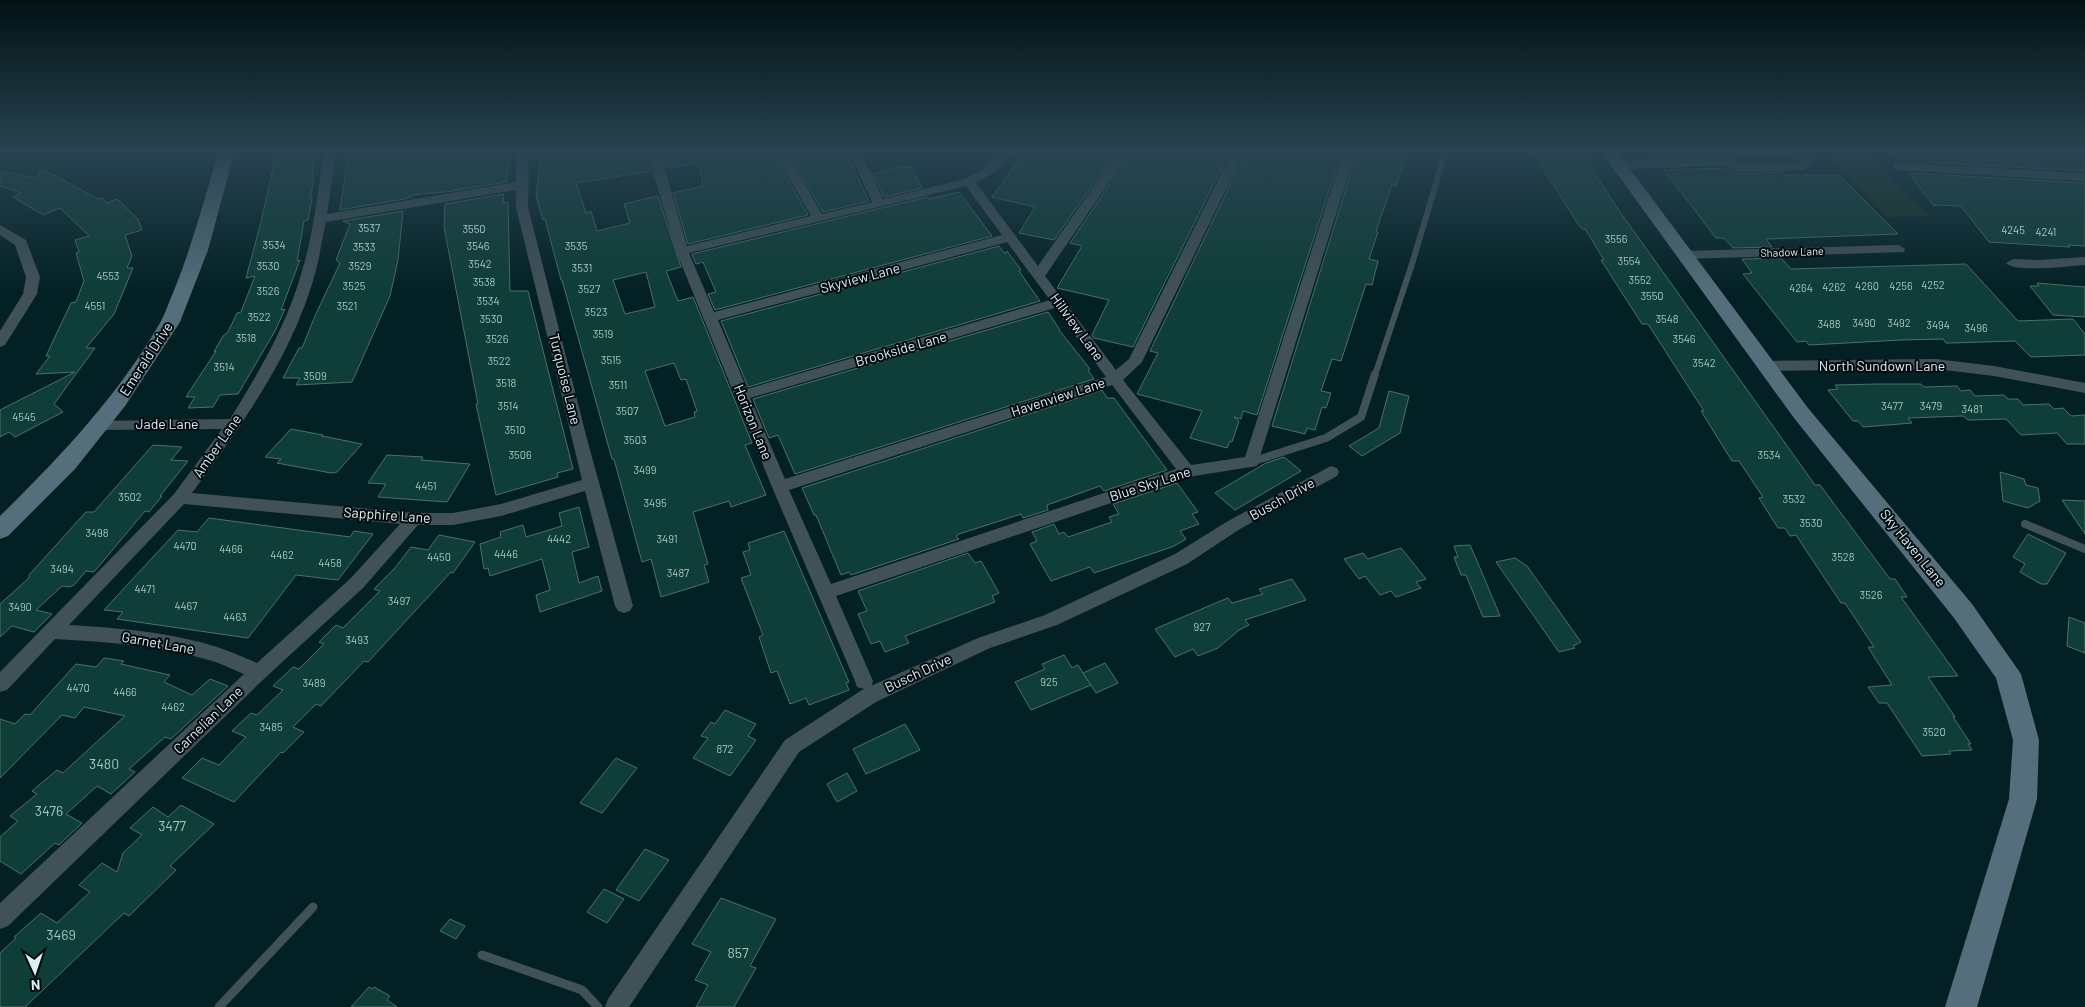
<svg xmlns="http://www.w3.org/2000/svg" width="2085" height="1007" font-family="Barlow,sans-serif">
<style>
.green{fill:#182e21}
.building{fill:#0e3e37;stroke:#4a7169;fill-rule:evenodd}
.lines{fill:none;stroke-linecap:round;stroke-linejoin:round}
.lane-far2{stroke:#415158;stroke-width:6}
.lane-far1{stroke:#415158;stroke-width:8}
.lane{stroke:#415158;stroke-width:9}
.street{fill:#415158;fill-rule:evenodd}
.secondary{fill:#556e7b;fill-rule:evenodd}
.labels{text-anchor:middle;stroke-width:4;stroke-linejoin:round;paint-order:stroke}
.number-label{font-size:11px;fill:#a8c4c4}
.far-street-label{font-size:11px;fill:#dbf0f3;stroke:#00090b}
.street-label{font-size:14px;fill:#dbf0f3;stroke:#00090b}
.near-number-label{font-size:14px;fill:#a8c4c4}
</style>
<rect width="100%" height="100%" fill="#032125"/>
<path class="green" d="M1822,150H1863L1930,216L1887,217Z"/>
<g class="building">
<path d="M277,150H315L312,181L314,180L310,198H312L308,220L304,221L297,261L300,260L281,310L285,309L275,331L238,394L220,395L213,407L188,408L195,397H186L216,351L214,352L223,336L228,332L237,313L241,312L255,276L246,278L261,222Z"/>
<path d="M362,150H511L506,182L445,192L411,195V197L404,199L340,210L348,156L362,154Z"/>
<path d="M542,150H648L651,171L576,183L586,213L591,211L597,231L630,223L624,204L658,196L681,267L666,271L678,301L693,297L752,443L745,445L766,495L731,507L729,501L693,512L708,564L704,565L709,582L661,597L651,559L642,562L614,459H612L562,280H561L545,219L543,220L536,196ZM646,272L655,307L625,314L613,280ZM674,363L681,380L686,379L697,411L694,412L695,417L665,426L645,371Z"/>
<path d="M664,150H771L808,215L688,244L673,193L703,186L699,163L666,168Z"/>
<path d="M787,150H844L869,201L823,212Z"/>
<path d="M1026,150H1117L1054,240L1019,233L1035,207L992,197Z"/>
<path d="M1133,150L1230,151L1133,347L1094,338L1092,335L1109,300L1057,288L1082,246L1070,243Z"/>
<path d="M1255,150H1342L1257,415L1243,411L1241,419L1234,417L1239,421L1232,442L1230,441L1227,448L1190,438L1202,411L1137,394L1158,353L1150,351L1245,154L1253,155Z"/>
<path d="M1358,150H1407L1396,186L1392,185L1376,231L1378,232L1369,259L1378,261L1372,285L1366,284L1341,361L1332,359L1321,391L1331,393L1326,408L1322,407L1315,430L1307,428L1305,434L1272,426Z"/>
<path d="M1536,150H1579L1618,209L1815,485H1820L1890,579H1895L1907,597H1901L1958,676L1928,677L1955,717H1953L1971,744H1968L1972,750L1949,751L1951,754L1922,756L1887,703H1879L1868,687L1892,685L1868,647H1874L1845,603H1841L1796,535L1790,536L1785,528H1778L1759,498L1763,497L1739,461H1732L1701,411H1704L1648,324H1642L1601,260H1604L1585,229H1582L1578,224L1533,153H1538Z"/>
<path d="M1648,150H1731L1722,157L1655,158Z"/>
<path d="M1892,150H2085V171L1901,161Z"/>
<path d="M904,166L905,168L911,167L922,188L884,197L873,174Z"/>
<path d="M1724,168L1740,174L1783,172V175H1839L1898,234L1766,239L1772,247L1733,248L1724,238H1716L1664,170Z"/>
<path d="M41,170L54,175L98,199L102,198L107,203L117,199L138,219L142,230L125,235L132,256L127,268H133L114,314L86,348H95L54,404L63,412L15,437L9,432L0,437V410L75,372L36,374L50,356H46L71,303L76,302L84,281L76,253L79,252L75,240L89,236L60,208L43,215L13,197L21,193L0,186V171L36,178Z"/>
<path d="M1909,173L2085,183V246L2068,245L2070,247L1989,242L1961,206L1933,205Z"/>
<path d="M959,192L992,236L715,310L708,294L716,292L703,262L696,264L692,254L927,197L929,199Z"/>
<path d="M504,194L503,203L508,202L510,291H528L573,469L557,473L558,477L496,495L476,404H478L444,227L445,204Z"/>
<path d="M403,211L398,260L390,296L352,382L296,385L300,378H283L299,348H302L315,316L340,263L336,260L350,224L343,221Z"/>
<path d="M999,246L1005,254L1007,251L1021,270L1019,271L1026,281L1025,280L1040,301L748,387L721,321Z"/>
<path d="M1781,258L1791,269L1966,264L2018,321L2073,319L2085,334V355L2031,357L2015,341L1952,343H1946L1943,339L1901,340L1809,345L1806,341L1797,342L1743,274L1752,273L1742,259Z"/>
<path d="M2037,283L2085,287V317L2053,315L2030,286H2039Z"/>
<path d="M1048,312L1060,330H1059L1090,369L1088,370L1094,379L795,474L778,435L769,438L753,399Z"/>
<path d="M1879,384H1921L1924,387L1957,386L1961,391L1970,390L1975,396L2004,395L2008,399H2018L2023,405L2049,404L2054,409L2063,408L2071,416L2085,415V444H2067L2057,433L2021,435L2006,419L1968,420L1963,416L1908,418L1912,423L1863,427L1858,421H1853L1828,390L1838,389L1835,385Z"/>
<path d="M1102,390L1107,398H1114L1167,470L1104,491L1100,486L1047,505L1048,510L1023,518L1021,514L959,534L956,536L959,539L851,575L849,572L841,575L816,515H814L802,488Z"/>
<path d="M1389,391L1409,396L1400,433L1362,456L1349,446L1379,428Z"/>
<path d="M291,429L323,435L322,436L362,444L337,472L331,473L277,463L281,459L265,457Z"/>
<path d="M153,445L182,447L171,460L188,461L160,496H162L149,512L145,511L94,572L86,571L74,585L69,587L62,586L36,610L52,614L34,632L12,626L0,637V604L29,578V575L86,512H94Z"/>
<path d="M387,455L423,457L421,460L470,464L447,502L378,497L386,484L368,483Z"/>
<path d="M1284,457L1301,471L1235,510L1215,493L1266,463Z"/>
<path d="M2000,472L2024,479L2026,485L2038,488L2040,501L2028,508L2003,501Z"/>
<path d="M1177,483L1198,512L1192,514L1199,524L1180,531L1186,539L1172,547L1094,573L1090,567L1051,581L1030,544L1037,541L1032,532L1054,524L1059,534L1064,532L1068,537L1112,522L1109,517L1119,514L1113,504Z"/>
<path d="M2062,500L2085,501V534Z"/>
<path d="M579,507L589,547L572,552L579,583L598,576L602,591L540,612L536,595L550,590L542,559L490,576L488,568L484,569L480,544L501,537L500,532L523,525L526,537L562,526L559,513Z"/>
<path d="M209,518L350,537L354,531L373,534L338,580L296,575L248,638L117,619L123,612L104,610L178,530L197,532Z"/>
<path d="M784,531L849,682L846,683L849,690L809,705L806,698L790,704L777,671L771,673L759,637L763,635L741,578L751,575L743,552L750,550L748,543Z"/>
<path d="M2028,534L2066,553L2047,584H2041L2020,572L2025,564L2013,557Z"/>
<path d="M439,535L475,542L453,573L451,572L368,662L364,661L321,706L316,704L293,727L304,732L283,753L281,752L234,802L182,778L202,758L219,765L246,737L232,731L251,713L257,715L283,690L273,686L293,667L299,669L324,644L319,642L336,625L343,628L380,591L374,589L395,568L411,547L428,550Z"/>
<path d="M1470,545L1480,568L1500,616L1483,617L1466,575H1461L1454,557H1458L1454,546Z"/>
<path d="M1401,548L1426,579L1416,582L1421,588L1396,597L1391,591L1380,595L1365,576L1359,579L1344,559L1363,553L1368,559Z"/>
<path d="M968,553L975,563L981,561L999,593L992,596L995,602L905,636L909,643L885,652L880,641L871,644L858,614L867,611L858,591Z"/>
<path d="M1515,558L1527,566L1581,642L1573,646L1575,648L1559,652L1496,562Z"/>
<path d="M1292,579L1306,600L1245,620L1249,625L1239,630L1218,648L1198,656L1193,649L1175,657L1155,629L1218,602L1228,598L1232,603L1263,594L1259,589Z"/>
<path d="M2069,617L2085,623V653L2067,646Z"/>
<path d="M1064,655L1072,668L1078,665L1091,685L1031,710L1015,682L1045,669L1042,664Z"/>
<path d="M104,658L124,661L121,664L170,675L164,682L192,695L210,679L228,686L171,739L165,737L129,769L135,772L111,794L97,786L66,814L82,823L59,845L55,843L21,874L0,861V837L18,821L10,816L37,794L32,791L57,770L63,773L125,716L84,707L75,718L62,715L0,778V719L15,724L25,714L30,715L76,664L96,667Z"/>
<path d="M1105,663L1118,683L1096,693L1083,673Z"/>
<path d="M725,710L756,724L748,736L756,740L730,776L693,758L708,738L701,736L711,722L715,724Z"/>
<path d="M905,724L920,750L866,774L853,749Z"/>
<path d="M616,758L637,768L602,813L580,803Z"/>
<path d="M847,773L857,791L837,802L827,784Z"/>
<path d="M181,805L214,824L170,866L176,870L129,916L124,913L25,1007H0V953L16,938L14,937L41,913L57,923L90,892L79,885L102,863L117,872L123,853L142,835L130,828L153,807L168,817Z"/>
<path d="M645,849L669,860L639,901L616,890Z"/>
<path d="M604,889L624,899L607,923L587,912Z"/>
<path d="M721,898L776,919L750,966L756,968L734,1007H696L708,985L695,980L711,952L692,944Z"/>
<path d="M450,919L465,926L456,939L440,931Z"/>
<path d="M369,987L372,989L374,987L390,996L387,1000L397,1007H351Z"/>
</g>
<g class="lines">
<path class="lane-far2" d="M1375,375L1412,264L1446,150"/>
<g class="lane-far1">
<path d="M1251,462L1326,438L1361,417L1375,374"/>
<path d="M2025,524L2085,549"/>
</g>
<g class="lane">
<path d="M482,955L582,990L598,1007"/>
<path d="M219,1007L313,907"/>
</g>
<g class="street">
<path d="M324,150H336L327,214L516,182L517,150H529L528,207L587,439L633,606L630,611L624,613L618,611L615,606L585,491L501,516L453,525H418L363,588L266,677L8,926L0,929V903L244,674C234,670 223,664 212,661C162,646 108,642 55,639L7,690L0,692V672L174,494L222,429L99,430L94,429L91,425L94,421L230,419C259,372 287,325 302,271C314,232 318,190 324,150ZM516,190V207L582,480L501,504L453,513H414L192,493C242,424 294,354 316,270C320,255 322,238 326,222ZM184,504L400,524L351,578L257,663C244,658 231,651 217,647C170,632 118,628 69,625Z"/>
<path d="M650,150H662L663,164L687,246L811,216L773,150H785L822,214L872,202L848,150H860L883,199L965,179L982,170L1002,150H1014L995,172L976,183L1038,266L1119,150H1131L1045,276L1116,370L1129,359L1233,150H1245L1142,362L1123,380L1191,465L1245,457L1344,150H1356L1257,466L1188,477L836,596L873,681L871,687L864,689L857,687L855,681L772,487L676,251L651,164ZM966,186L1002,235L714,312L689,253ZM1007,242L1050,300L747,389L718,320ZM1055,308L1106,377L785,479L750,398ZM1112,385L1176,469L831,584L789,490Z"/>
<path d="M1792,150L1813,157L1815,159L1806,169L1802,170L1740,172L1724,166L1619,169L1613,165L1619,161L1723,159L1729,153L1733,151ZM1789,157L1801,160L1799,163L1742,164L1734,161L1736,158Z"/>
<path d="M1899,163L2085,173V181L1895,170L1893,167L1895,164Z"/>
<path d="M0,225L26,240L40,277L37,294L5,345L0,347V331L23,294L26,277L15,245L0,235Z"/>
<path d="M1899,245L1905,249L1904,252L1684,259L1677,255L1684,251Z"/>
<path d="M2085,257V265C2070,266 2015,273 2006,263L2013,259L2038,260Z"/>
<path d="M1936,359L1994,366L2085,383V393L1994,376L1936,369L1767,371L1762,369L1760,366L1762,363L1767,361Z"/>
<path d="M1331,466L1337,468L1339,472L1337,476L1240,529L1187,564L1057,625L990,648L876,702L799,752L629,1007H605L608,999L785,740L862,690L978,638L1045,615L1175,554L1228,521Z"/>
</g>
<g class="secondary">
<path d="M219,150H235L208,250L180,322L125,406L106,430L75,469L8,536L0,539V516C61,456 117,397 160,323C166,312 170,299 175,288C193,243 205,197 219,150Z"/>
<path d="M1600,150H1616L1808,408L1972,604L2021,674L2039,740L2037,799L1977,1007H1945L2009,799L2013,740L1996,678L1954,618L1794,418Z"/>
</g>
</g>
<linearGradient id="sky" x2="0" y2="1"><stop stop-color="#021214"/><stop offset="0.52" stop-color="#284351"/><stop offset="1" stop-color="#284351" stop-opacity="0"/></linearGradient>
<rect width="2085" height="291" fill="url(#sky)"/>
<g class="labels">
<g class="number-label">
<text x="369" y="232">3537</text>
<text x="474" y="233">3550</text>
<text x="2013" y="234">4245</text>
<text x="2046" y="236">4241</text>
<text x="1616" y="243">3556</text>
<text x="274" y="249">3534</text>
<text x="478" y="250">3546</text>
<text x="576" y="250">3535</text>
<text x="364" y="251">3533</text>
<text x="1629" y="265">3554</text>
<text x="480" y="268">3542</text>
<text x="268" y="270">3530</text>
<text x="360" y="270">3529</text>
<text x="582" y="272">3531</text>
<text x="108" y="280">4553</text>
<text x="1640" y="284">3552</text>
<text x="484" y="286">3538</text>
<text x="1933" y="289">4252</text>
<text x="354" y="290">3525</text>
<text x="1867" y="290">4260</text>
<text x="1901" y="290">4256</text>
<text x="1834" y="291">4262</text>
<text x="1801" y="292">4264</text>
<text x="589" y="293">3527</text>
<text x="268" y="295">3526</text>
<text x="1652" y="300">3550</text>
<text x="488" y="305">3534</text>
<text x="95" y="310">4551</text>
<text x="347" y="310">3521</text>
<text x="596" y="316">3523</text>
<text x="259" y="321">3522</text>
<text x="491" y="323">3530</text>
<text x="1667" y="323">3548</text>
<text x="1864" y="327">3490</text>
<text x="1899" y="327">3492</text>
<text x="1829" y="328">3488</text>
<text x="1938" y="329">3494</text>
<text x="1976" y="332">3496</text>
<text x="603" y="338">3519</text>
<text x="246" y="342">3518</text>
<text x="497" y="343">3526</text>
<text x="1684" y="343">3546</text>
<text x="611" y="364">3515</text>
<text x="499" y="365">3522</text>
<text x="1704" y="367">3542</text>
<text x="224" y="371">3514</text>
<text x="315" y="380">3509</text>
<text x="506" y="387">3518</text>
<text x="618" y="389">3511</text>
<text x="508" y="410">3514</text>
<text x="1892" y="410">3477</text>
<text x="1931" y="410">3479</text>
<text x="1972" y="413">3481</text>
<text x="627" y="415">3507</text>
<text x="24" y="421">4545</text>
<text x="515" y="434">3510</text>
<text x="635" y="444">3503</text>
<text x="520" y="459">3506</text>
<text x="1769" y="459">3534</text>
<text x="645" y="474">3499</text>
<text x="426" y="490">4451</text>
<text x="130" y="501">3502</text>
<text x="1794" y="503">3532</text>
<text x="655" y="507">3495</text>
<text x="1811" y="527">3530</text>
<text x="97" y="537">3498</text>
<text x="559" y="543">4442</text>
<text x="667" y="543">3491</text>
<text x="185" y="550">4470</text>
<text x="231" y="553">4466</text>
<text x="506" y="558">4446</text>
<text x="282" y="559">4462</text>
<text x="439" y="561">4450</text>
<text x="1843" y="561">3528</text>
<text x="330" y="567">4458</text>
<text x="62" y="573">3494</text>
<text x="678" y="577">3487</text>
<text x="145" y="593">4471</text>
<text x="1871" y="599">3526</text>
<text x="399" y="605">3497</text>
<text x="186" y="610">4467</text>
<text x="20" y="611">3490</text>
<text x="235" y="621">4463</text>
<text x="1202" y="631">927</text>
<text x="357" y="644">3493</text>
<text x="1049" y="686">925</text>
<text x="314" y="687">3489</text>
<text x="78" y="692">4470</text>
<text x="125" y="696">4466</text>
<text x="173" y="711">4462</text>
<text x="271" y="731">3485</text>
<text x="1934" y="736">3520</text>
<text x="725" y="753">872</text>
</g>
<g class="far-street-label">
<text transform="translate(1792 252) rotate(-2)" y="4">Shadow Lane</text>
</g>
<g class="street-label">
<text transform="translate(860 278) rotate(-15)" y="5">Skyview Lane</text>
<text transform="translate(1077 327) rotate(54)" y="5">Hillview Lane</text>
<text transform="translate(901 349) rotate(-16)" y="5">Brookside Lane</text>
<text transform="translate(146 359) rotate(-57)" y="5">Emerald Drive</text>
<text x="1882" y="371">North Sundown Lane</text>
<text transform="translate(565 379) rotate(76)" y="5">Turquoise Lane</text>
<text transform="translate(1058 397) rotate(-18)" y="5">Havenview Lane</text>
<text transform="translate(753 422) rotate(68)" y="5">Horizon Lane</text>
<text x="167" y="429">Jade Lane</text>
<text transform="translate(217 446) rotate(-55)" y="5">Amber Lane</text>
<text transform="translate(1150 484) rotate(-18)" y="5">Blue Sky Lane</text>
<text transform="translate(1282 499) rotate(-29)" y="5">Busch Drive</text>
<text transform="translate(387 515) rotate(4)" y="5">Sapphire Lane</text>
<text transform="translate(1913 548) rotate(51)" y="5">Sky Haven Lane</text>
<text transform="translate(158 643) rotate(10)" y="5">Garnet Lane</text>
<text transform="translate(918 673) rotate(-25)" y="5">Busch Drive</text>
<text transform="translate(208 720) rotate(-44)" y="5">Carnelian Lane</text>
</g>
<g class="near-number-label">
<text x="104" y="769">3480</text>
<text x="49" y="816">3476</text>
<text x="172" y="831">3477</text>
<text x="61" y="940">3469</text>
<text x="738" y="958">857</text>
</g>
</g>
<g transform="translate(35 972) rotate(177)" stroke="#00090b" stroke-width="4" paint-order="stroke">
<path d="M0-4L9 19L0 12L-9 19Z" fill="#dbf0f3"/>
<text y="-8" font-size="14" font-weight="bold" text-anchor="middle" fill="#dbf0f3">N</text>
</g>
</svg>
